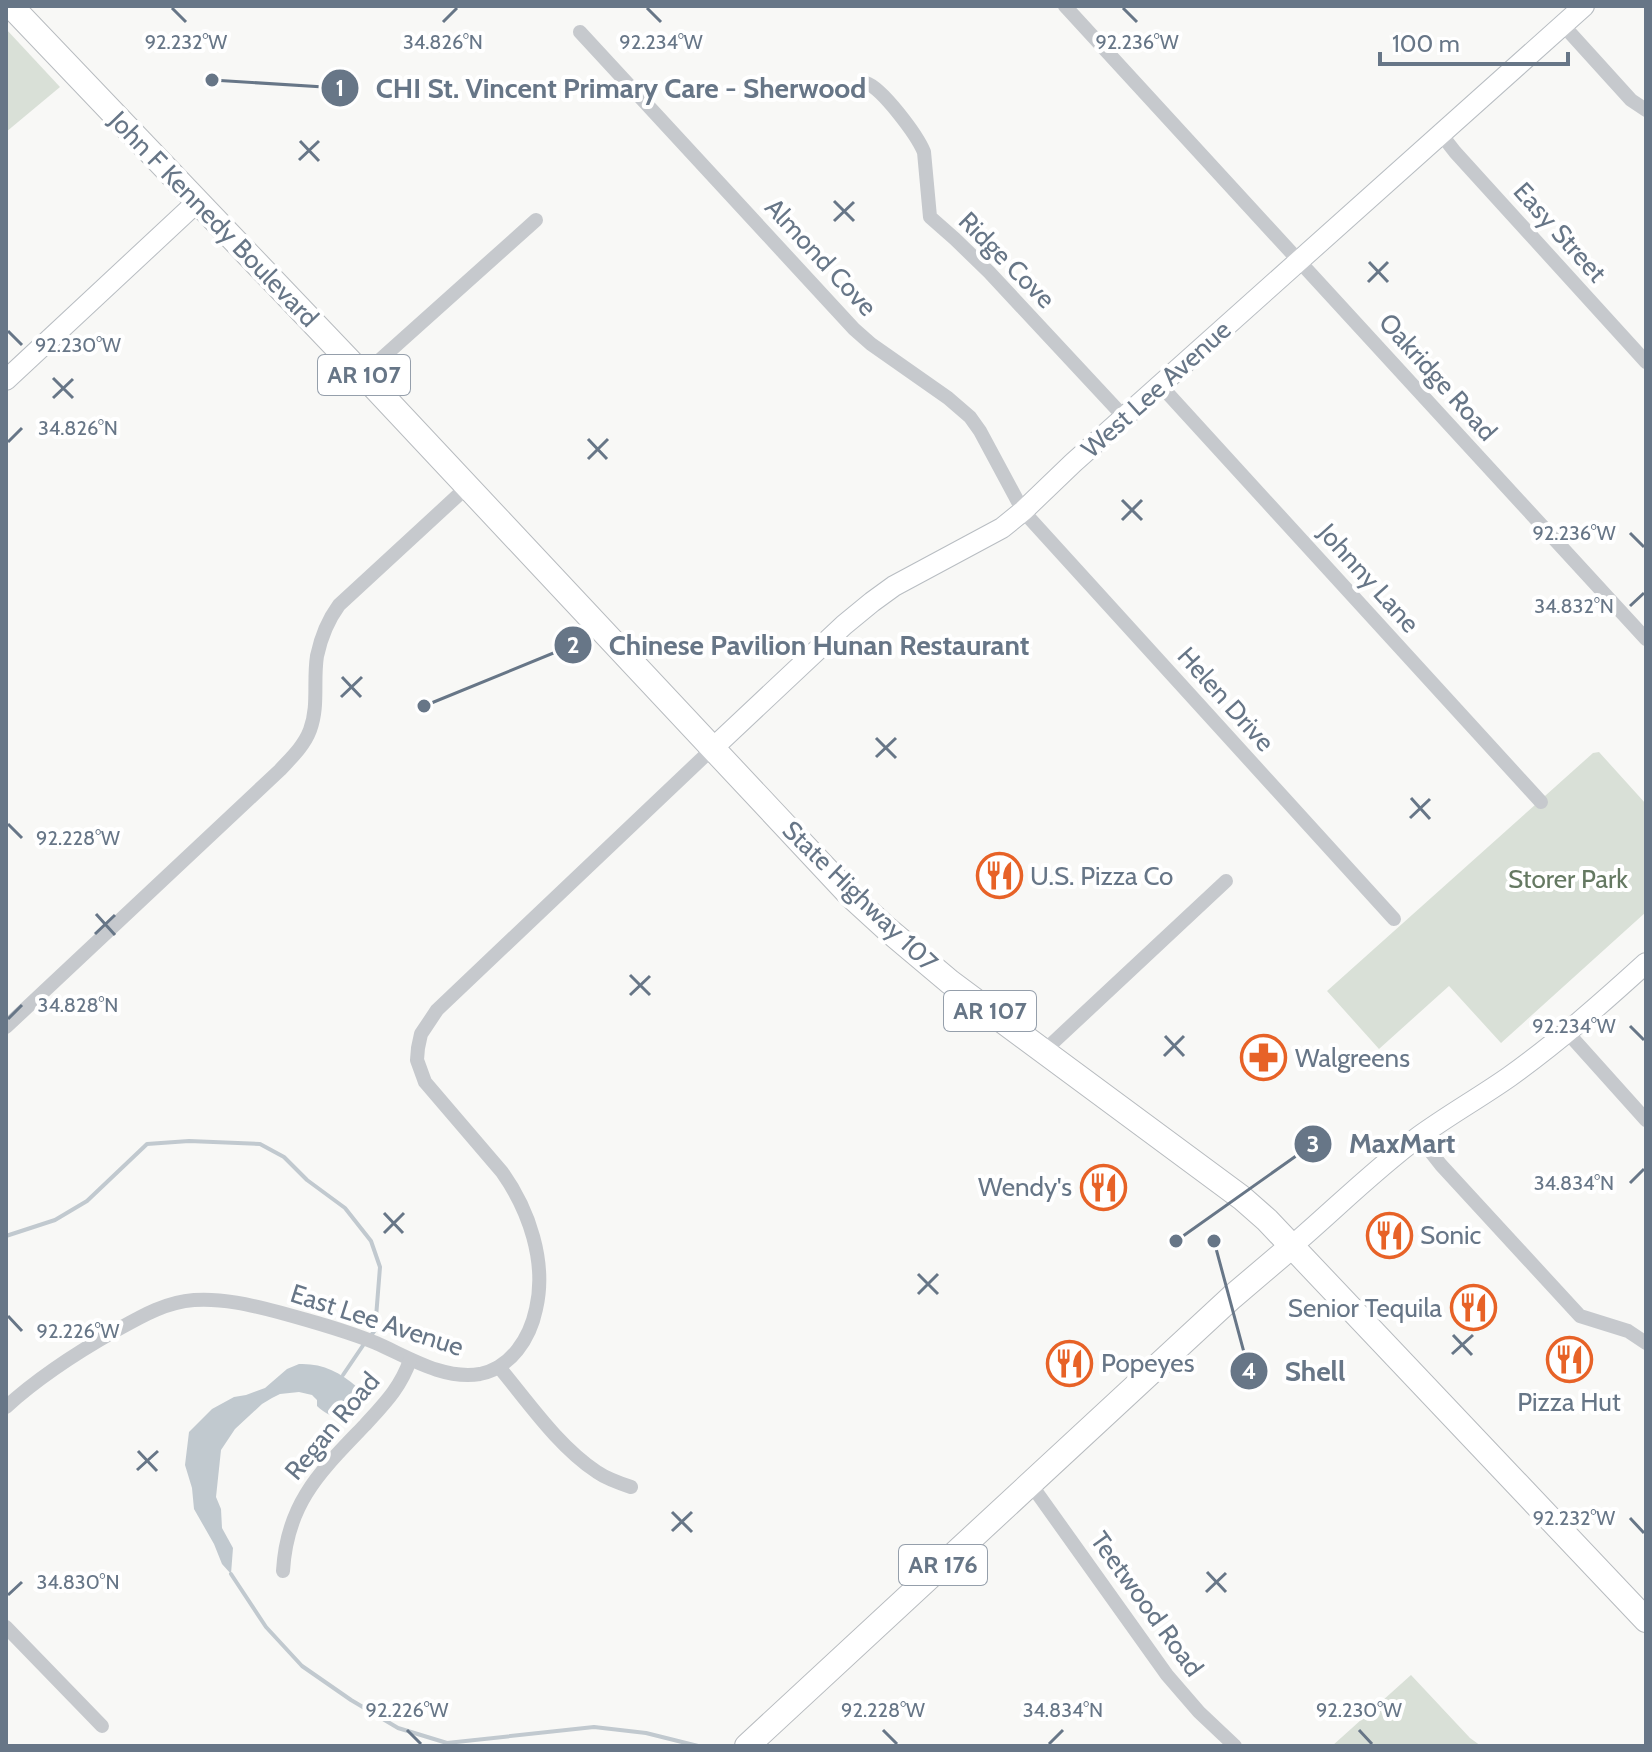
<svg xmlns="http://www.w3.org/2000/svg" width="1652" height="1752" font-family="Cabin,sans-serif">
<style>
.green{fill:#d9e0d7}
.water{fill:#c1c9cf}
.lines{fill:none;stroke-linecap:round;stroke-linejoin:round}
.stream{stroke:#c1c9cf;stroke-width:4}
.secondary-casing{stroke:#b8bdc2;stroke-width:22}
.primary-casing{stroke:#b7bbbf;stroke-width:26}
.street{stroke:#c6c9cd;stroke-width:14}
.secondary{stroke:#fff;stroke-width:20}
.primary{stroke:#fff;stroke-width:24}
.ticks{fill:none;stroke:#677687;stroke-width:3}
.labels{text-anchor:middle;stroke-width:8;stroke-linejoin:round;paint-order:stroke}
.shield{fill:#fff;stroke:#959fab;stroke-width:2}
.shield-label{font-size:24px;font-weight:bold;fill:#677687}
.street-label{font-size:26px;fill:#677687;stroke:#fff}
.poi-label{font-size:26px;fill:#677687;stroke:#fff;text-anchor:start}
.park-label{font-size:26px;fill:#657962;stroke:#fff}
.ticks-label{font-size:20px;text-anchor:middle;fill:#677687;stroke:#fff;stroke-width:8;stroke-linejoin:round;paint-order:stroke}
.leader{fill:none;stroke:#677687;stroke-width:3}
.callout-dot{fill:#677687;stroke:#fff;stroke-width:3}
.mark-label{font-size:24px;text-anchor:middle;font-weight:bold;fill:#fff}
.callout-label{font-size:28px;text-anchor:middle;font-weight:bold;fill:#677687;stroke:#fff;stroke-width:8;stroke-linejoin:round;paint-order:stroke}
</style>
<rect width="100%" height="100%" fill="#f8f8f6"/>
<g class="green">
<path d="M6,29L60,87L6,132Z"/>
<path d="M1599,752L1646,804V912L1501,1043L1449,986L1379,1049L1327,991L1593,753Z"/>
<path d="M1411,1675L1470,1738L1481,1746H1332Z"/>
</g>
<path class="water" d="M299,1364C322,1363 340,1372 357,1387C353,1413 339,1427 317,1406V1400L312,1395L299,1392L280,1394L272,1398L262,1404L235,1429L221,1450L216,1497L221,1509L222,1528L233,1548L231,1574L222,1564L214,1544L194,1509L192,1488L185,1465L189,1432L212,1409L234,1397L246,1395L265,1388L287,1369Z"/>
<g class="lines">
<g class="stream">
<path d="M6,1236L55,1220L87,1201L147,1144L189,1141L260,1144L284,1157L307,1180L345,1208L371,1241L380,1267L375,1330L370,1337"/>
<path d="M343,1375L364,1344"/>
<path d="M231,1574L266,1627L302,1666L351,1700L398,1728L447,1743L594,1727L646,1733L698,1746"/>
</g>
<defs>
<g id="secondary">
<path d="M6,380L197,202"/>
<path d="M712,749L844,625L872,602L894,586L1002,528L1023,511L1073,463L1584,6"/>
<path d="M1292,1246C1334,1210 1373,1171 1417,1138C1447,1116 1479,1098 1509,1077C1558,1042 1602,1003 1646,963"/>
</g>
<g id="primary">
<path d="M11,6L363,375L852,897L887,929L950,982L1242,1198L1267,1220L1646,1620"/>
<path d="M747,1746L1232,1297L1292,1246"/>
</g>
</defs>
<use href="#secondary" class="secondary-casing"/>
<use href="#primary" class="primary-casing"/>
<g class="street">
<path d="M1065,6L1646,639"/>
<path d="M1563,25L1631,100L1646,110"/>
<path d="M580,32L854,329L871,344L948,398L970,417L980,431L1023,511L1394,919"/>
<path d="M866,83C882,88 917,135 924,152L930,217L955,239L989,272L1125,418"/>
<path d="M1441,134L1455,152L1646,362"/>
<path d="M363,375L536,220"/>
<path d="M1161,386L1541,802"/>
<path d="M6,1027L280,770C291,758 304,746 310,730C319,706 313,681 317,656C321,637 328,620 339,605L467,487"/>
<path d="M1567,1032L1646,1120"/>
<path d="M1044,1051L1226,881"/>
<path d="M1419,1137L1441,1165L1580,1316L1628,1331L1646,1343"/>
<path d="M499,1367C529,1403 558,1446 597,1472C607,1479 619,1483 631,1487"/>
<path d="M6,1407C39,1377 76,1353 115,1331C140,1317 165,1302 194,1300C222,1298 251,1305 278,1312C311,1321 344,1330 376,1343C408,1357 443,1380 480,1374C511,1368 530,1338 536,1309C547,1262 529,1210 502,1172L425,1082L417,1060L418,1048L421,1034L437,1010L712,749"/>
<path d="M1030,1483L1167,1675L1199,1712L1235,1746"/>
<path d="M283,1571C287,1502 321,1471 365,1425C384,1404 401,1387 410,1360"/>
<path d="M6,1627L102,1726"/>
</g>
<use href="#secondary" class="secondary"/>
<use href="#primary" class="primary"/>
</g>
<path class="ticks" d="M172,8L186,22M647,8L661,22M1123,8L1137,22M443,22L457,8M300,141L319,161M299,160L319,141M834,201L854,221M834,221L854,202M1369,262L1388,282M1368,282L1388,262M8,331L22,345M53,378L73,398M53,398L73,379M588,439L607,459M8,442L22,428M588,459L608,439M1122,500L1142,520M1122,520L1142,500M1630,533L1644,547M1630,606L1644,593M342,677L361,697M341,697L362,677M876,738L896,758M876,757L896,738M1411,798L1430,819M1410,818L1430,799M8,824L22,838M96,914L115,935M95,934L115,915M630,975L650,995M630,995L650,976M8,1019L22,1005M1630,1026L1644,1040M1165,1036L1184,1056M1164,1056L1184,1036M1630,1183L1644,1169M384,1213L403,1233M384,1233L404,1213M918,1274L938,1294M918,1294L938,1274M8,1316L22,1331M1453,1335L1472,1355M1452,1354L1473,1335M138,1451L157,1471M137,1470L158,1451M672,1512L692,1532M1630,1518L1644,1533M672,1531L692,1512M1207,1572L1226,1592M1206,1592L1226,1573M8,1595L22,1582M407,1730L421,1744M883,1730L897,1744M1359,1730L1372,1744M1049,1744L1063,1730"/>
<defs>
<symbol id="restaurant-ring" viewBox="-11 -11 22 22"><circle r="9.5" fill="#fff" stroke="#e76227" stroke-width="1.5"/><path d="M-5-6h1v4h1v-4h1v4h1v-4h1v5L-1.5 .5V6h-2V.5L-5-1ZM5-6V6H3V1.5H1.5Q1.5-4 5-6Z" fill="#e76227"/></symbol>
<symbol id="pharmacy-ring" viewBox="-11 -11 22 22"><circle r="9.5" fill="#fff" stroke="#e76227" stroke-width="1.5"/><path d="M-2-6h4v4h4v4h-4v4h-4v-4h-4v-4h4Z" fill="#e76227"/></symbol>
</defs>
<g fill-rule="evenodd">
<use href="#restaurant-ring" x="974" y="850" width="51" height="51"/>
<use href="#pharmacy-ring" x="1238" y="1032" width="51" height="51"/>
<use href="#restaurant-ring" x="1078" y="1162" width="51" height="51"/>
<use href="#restaurant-ring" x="1364" y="1210" width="51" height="51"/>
<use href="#restaurant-ring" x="1448" y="1282" width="51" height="51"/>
<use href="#restaurant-ring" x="1544" y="1334" width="51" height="51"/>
<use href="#restaurant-ring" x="1044" y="1338" width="51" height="51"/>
</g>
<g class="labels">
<g class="shield">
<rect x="318" y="355" width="92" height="40" rx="6"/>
<rect x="944" y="991" width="92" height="40" rx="6"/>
<rect x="899" y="1545" width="88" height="40" rx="6"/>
</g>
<g class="shield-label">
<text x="364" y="383">AR 107</text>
<text x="990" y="1019">AR 107</text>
<text x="943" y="1573">AR 176</text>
</g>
<g class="street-label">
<text transform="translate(214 219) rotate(46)" y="9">John F Kennedy Boulevard</text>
<text transform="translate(1560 232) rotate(48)" y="9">Easy Street</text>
<text transform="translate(821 257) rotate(47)" y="9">Almond Cove</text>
<text transform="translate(1007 260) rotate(45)" y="9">Ridge Cove</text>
<text transform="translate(1438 377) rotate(48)" y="9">Oakridge Road</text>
<text transform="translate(1156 389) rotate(-42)" y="9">West Lee Avenue</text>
<text transform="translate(1369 578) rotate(48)" y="9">Johnny Lane</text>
<text transform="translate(1226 699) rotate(48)" y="9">Helen Drive</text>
<text transform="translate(860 896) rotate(44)" y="9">State Highway 107</text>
<text transform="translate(377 1320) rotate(18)" y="9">East Lee Avenue</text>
<text transform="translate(332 1426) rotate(-50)" y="9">Regan Road</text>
<text transform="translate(1147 1604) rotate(54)" y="9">Teetwood Road</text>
</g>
<g class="poi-label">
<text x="1030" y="885">U.S. Pizza Co</text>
<text x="1295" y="1067">Walgreens</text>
<text x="1072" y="1196" text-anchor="end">Wendy's</text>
<text x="1420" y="1244">Sonic</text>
<text x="1442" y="1317" text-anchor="end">Senior Tequila</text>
<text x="1101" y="1372">Popeyes</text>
<text x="1569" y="1411" text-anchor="middle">Pizza Hut</text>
</g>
<g class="park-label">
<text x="1568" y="888">Storer Park</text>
</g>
</g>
<g class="ticks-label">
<text x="443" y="49">34.826°N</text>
<text x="186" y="49">92.232°W</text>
<text x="661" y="49">92.234°W</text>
<text x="1137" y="49">92.236°W</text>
<text x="78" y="352">92.230°W</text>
<text x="78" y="435">34.826°N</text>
<text x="1574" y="540">92.236°W</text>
<text x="1574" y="613">34.832°N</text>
<text x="78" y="845">92.228°W</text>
<text x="78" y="1012">34.828°N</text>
<text x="1574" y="1033">92.234°W</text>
<text x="1574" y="1190">34.834°N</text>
<text x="78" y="1338">92.226°W</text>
<text x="1574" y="1525">92.232°W</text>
<text x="78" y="1589">34.830°N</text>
<text x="407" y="1717">92.226°W</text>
<text x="883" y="1717">92.228°W</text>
<text x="1359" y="1717">92.230°W</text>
<text x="1063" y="1717">34.834°N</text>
</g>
<path class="leader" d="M212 80L340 88M424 706L573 645M1176 1241L1313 1144M1214 1241L1249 1371"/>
<g class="callout-dot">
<circle cx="212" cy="80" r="8"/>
<circle cx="424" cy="706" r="8"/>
<circle cx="1176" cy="1241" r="8"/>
<circle cx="1214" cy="1241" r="8"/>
<circle cx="340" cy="88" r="20"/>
<circle cx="573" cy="645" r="20"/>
<circle cx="1313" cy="1144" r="20"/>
<circle cx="1249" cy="1371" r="20"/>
</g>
<g class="mark-label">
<text x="340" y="96">1</text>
<text x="573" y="653">2</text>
<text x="1313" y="1152">3</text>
<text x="1249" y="1379">4</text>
</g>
<g class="callout-label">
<text x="621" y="98">CHI St. Vincent Primary Care - Sherwood</text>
<text x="819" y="655">Chinese Pavilion Hunan Restaurant</text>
<text x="1402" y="1153">MaxMart</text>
<text x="1315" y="1381">Shell</text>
</g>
<rect width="1652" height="1752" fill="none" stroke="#677687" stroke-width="16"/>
<path d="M1380 52v12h188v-12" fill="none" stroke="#677687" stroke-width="4"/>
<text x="1392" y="52" font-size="24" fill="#677687" stroke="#ffffff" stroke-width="6" paint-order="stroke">100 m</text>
</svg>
